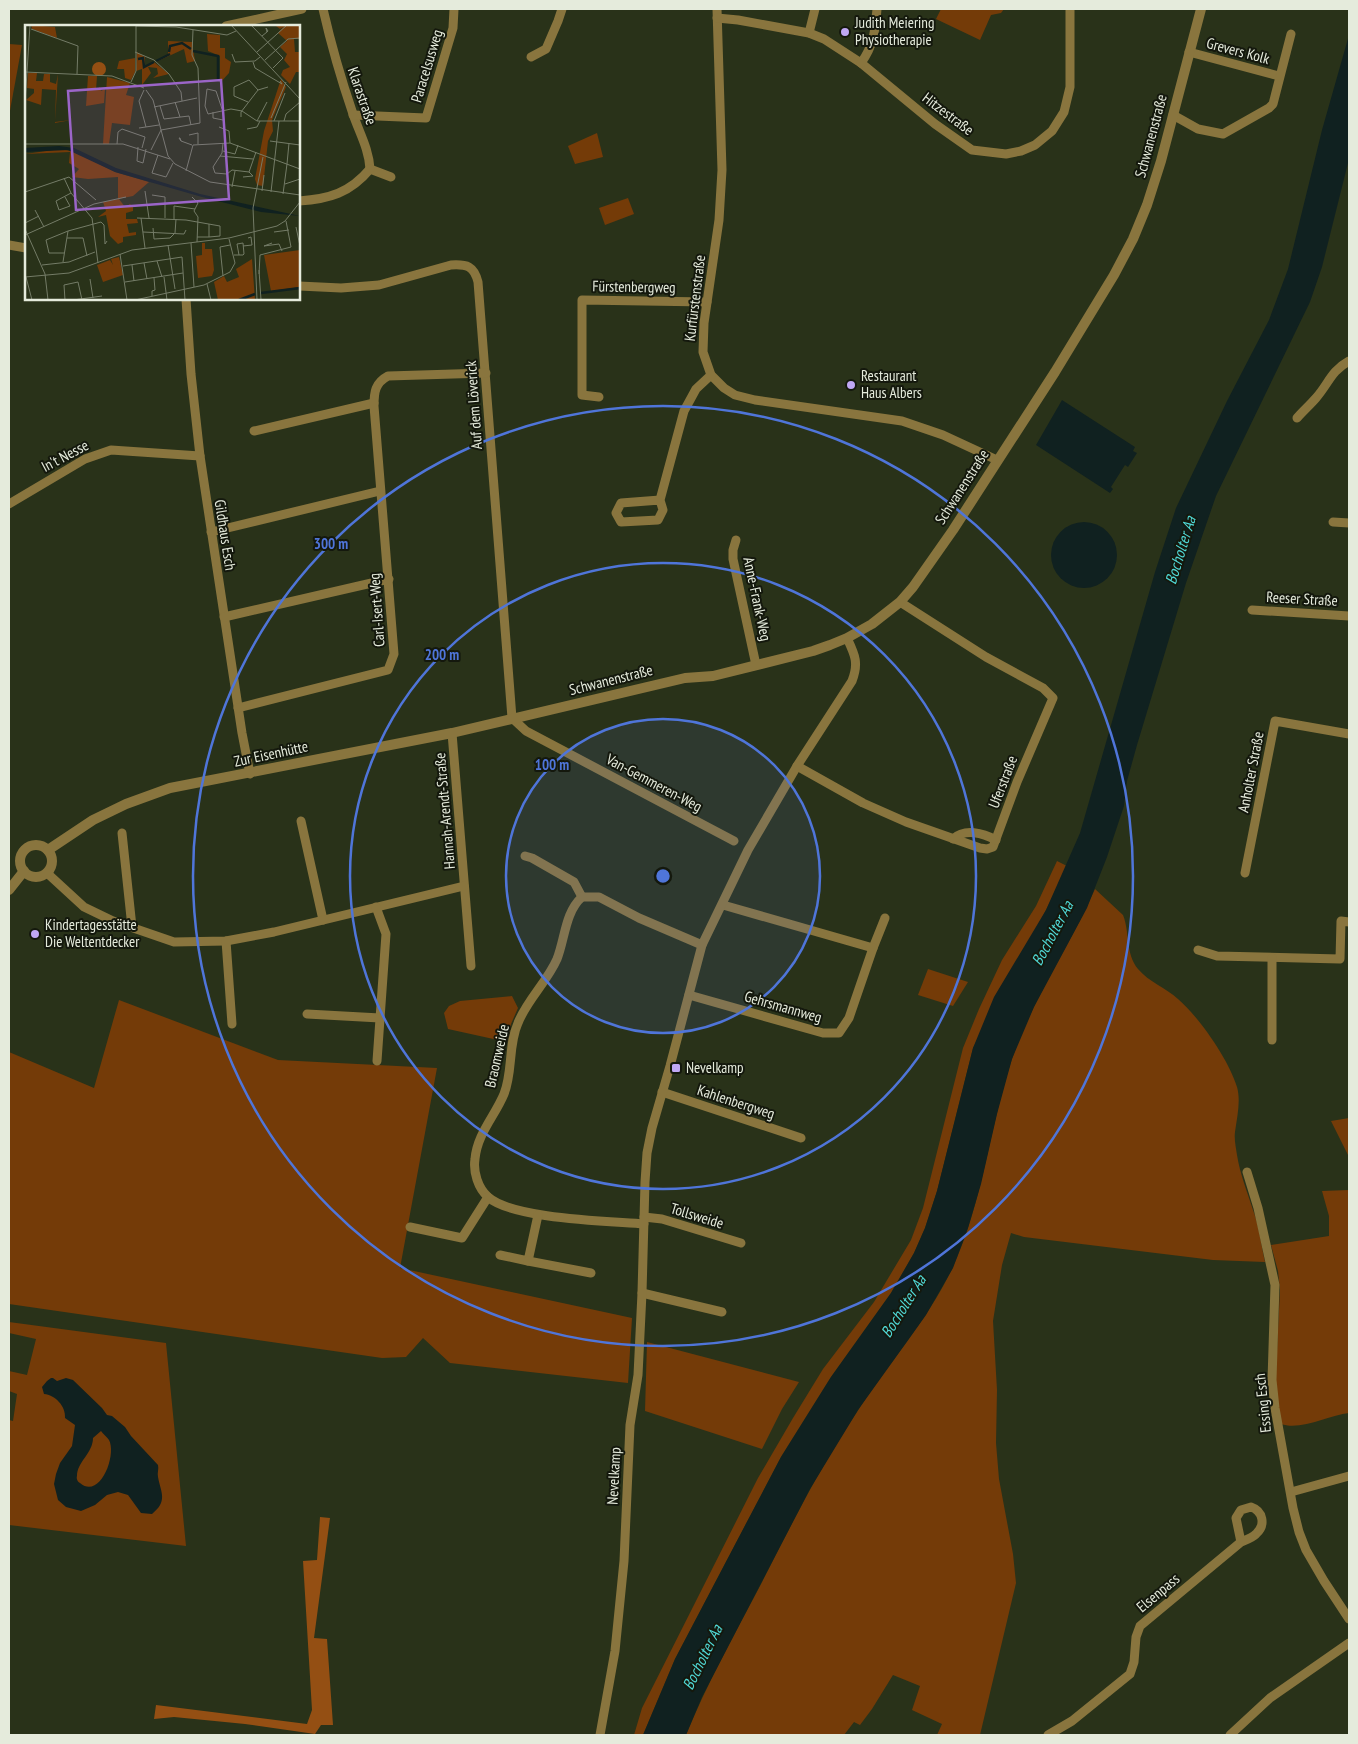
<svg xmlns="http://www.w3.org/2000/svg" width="1358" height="1744" font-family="'PT Sans Narrow',sans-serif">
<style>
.green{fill:#743b08}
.forest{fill:#944f13}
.water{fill:#102120;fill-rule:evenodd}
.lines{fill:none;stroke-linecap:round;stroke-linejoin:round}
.minor{stroke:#89753e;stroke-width:9}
.tertiary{stroke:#89753e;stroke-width:10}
.ring{fill:none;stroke:#4f75d9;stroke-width:2.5}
.poi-dot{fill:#c0a8f4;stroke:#14180d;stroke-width:2}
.labels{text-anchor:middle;stroke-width:4;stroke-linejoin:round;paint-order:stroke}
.poi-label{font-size:15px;fill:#e5ebdc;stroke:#14180d;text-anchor:start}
.street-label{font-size:15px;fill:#e5ebdc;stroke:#14180d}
.water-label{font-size:16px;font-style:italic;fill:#50d8d6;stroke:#14180d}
.inset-river{fill:none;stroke:#102120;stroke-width:2.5}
.inset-road{fill:none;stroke:#747c67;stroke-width:1}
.view{fill:#9b65c8;fill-opacity:0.15;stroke:#9b65c8;stroke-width:2.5}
.inset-edge{fill:none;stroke:#e5ebdc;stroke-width:2.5}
.centre{fill:#4f75d9;stroke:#14180d;stroke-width:2.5}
.ring-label{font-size:15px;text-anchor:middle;font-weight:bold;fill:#4f75d9;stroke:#14180d;stroke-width:4;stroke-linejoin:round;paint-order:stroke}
</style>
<rect width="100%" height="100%" fill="#293219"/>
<g class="green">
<path d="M941,9H1004L1001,13L991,15L980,40L936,19Z"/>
<path d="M9,44L22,45L9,116Z"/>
<path d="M597,133L603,157L575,164L568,146Z"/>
<path d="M628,198L634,214L605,225L599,208Z"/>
<path d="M1057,861L1067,866L1046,910L973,1048L937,1191L925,1228L914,1253L891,1293L831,1377L781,1457L675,1659L643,1735H634L642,1708L758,1478L793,1418L823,1369L874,1302L911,1240L923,1208L963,1048L979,1009L1002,960L1036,906Z"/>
<path d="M1095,889L1123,915C1130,932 1125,953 1138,969C1149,982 1166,988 1178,999C1199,1017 1229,1060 1237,1087C1241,1101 1237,1117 1235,1132C1234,1139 1236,1148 1237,1155C1240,1174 1247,1191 1253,1210C1259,1226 1261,1244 1265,1262L1213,1260L1024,1237L1011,1233L1002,1265L993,1321L997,1390L996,1443L999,1479L1013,1554L1016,1583L980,1735H937L942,1724L912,1710L920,1686L893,1675L872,1709L860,1725L854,1722L844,1735H686C707,1684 734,1635 760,1586C790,1527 820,1467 857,1412C888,1364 927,1321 952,1269C983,1203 989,1128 1012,1059C1032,999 1070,946 1095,889Z"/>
<path d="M928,969L968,982L953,1006L918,995Z"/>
<path d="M512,996L518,1008L511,1024L507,1042L448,1029L444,1013L449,1006L460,1001Z"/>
<path d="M119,1000L278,1060L437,1068L400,1268L632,1318L628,1383L450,1363L423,1338L406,1357L382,1358L9,1304V1052L94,1088Z"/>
<path d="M1349,1118V1157L1331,1121Z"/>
<path d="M1349,1190V1413C1329,1415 1301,1431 1281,1424L1275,1392L1280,1290L1278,1271L1271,1245L1329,1236V1216L1322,1191Z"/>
<path d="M9,1322L166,1343L186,1546L9,1525V1420L13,1421L17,1394L9,1391V1371L27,1375L36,1339L9,1333Z"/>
<path d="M647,1342L799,1382L782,1409L762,1449L645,1411Z"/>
</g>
<path class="forest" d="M320,1517L330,1518L314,1638L327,1639L333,1725H321L315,1734L245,1724L174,1717L154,1719L156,1705L307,1724L312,1710L303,1561L317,1560Z"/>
<g class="water">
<path d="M1349,35V159L1322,267L1310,302L1216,496L1186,583L1137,745L1127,781L1124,806L1107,857L1087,908L1034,1007L1012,1059L997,1114L981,1184L968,1228L953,1268L926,1315L858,1410L810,1489L702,1697L686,1735H643L675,1659L781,1457L831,1377L891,1293L914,1253L925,1228L937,1191L973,1048L994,997L1046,910L1080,833L1155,572L1176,508L1227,401L1269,320L1288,269L1322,130Z"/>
<path d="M1062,400L1135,447L1133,451L1137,453L1128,467L1125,465L1111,487L1113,489L1110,493L1036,445Z"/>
<circle cx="1084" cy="555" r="33"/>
<path d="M51,1378H53L57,1381L66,1378L73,1380L102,1408L107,1415L112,1416L125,1427L131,1436L158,1465C159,1469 157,1473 158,1477C161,1493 168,1501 152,1514L141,1513L128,1495L118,1492L107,1495L95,1505L81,1511L66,1507L58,1500L54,1484L56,1474L60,1463L72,1446L75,1425L65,1418C66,1406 55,1395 44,1394L42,1387L47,1381ZM101,1431C103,1434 107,1437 109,1440C117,1455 100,1500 80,1483C78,1482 76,1479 77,1476C77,1462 93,1453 93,1438Z"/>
</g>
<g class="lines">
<g class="minor">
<path d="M323,9C331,44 341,79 353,114C359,132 369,149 370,169"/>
<path d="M717,9L722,170L719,220L704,323L703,352L711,375L724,388L735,395L755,400L902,421L943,435L997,460"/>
<path d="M717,18L738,20L809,33L824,39L861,63L935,124L972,150L1006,154L1021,151L1035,145L1052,131L1064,112L1070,87V9"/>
<path d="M226,26L302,9"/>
<path d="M809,33L815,9"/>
<path d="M1189,52L1279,76"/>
<path d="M531,57L546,49L558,21L562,9"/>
<path d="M861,63C874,45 875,31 877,9"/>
<path d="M353,115L426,118L453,28L454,9"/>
<path d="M1173,115L1198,129L1223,134L1269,108L1273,104L1291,34"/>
<path d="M370,169L391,177"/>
<path d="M299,201C329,199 350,193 370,169"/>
<path d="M9,245L26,248"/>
<path d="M299,286L341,288L379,285L451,265C467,264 474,266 478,282L512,718L526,731L734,841"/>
<path d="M186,299L191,374L200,456L242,733L250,774"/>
<path d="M599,397L582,395V300L707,302"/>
<path d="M1297,418C1303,411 1310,405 1316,398C1329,383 1331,371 1349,361"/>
<path d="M254,431L374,403"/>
<path d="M660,500L663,510L658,520L621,522L616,513L621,503L660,500L684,411L696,389L711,375"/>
<path d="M9,504L85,459L111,450L200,456"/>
<path d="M1333,522L1349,523"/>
<path d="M211,532L380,491"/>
<path d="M736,540L733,550V559L756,665"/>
<path d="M1252,610L1349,616"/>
<path d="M224,617L389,579"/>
<path d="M238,708L388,670L394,654L374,406C374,392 375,383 388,376L486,373"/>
<path d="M452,733L471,966"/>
<path d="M797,766L863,803L906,822L980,848L987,849L993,847L1017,782L1053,698L1043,688L986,657L900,602"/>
<path d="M301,821L323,920"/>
<path d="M122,833L132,927"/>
<path d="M953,839C965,828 983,833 996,840"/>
<path d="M525,856L532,858L574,882L582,897"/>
<path d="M47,873L84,907L113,921L174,942L226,941L274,932L464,886"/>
<path d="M1245,873L1275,721L1349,734"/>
<path d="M376,907L386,934L377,1061"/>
<path d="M226,941L232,1024"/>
<path d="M873,948L885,918"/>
<path d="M1198,950L1217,956L1340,959L1341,921L1349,922"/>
<path d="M689,995L823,1033H839L849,1018L873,948L723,905"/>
<path d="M307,1014L380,1018"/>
<path d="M1272,1040V958"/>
<path d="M662,1092L801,1138"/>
<path d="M1247,1172L1258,1208L1275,1285L1272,1380L1275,1408L1293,1508L1299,1532L1306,1550L1324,1581L1349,1619"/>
<path d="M644,1217L662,1219L741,1243"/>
<path d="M644,1224C608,1221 513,1219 488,1197C478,1188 473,1172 475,1159C477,1134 495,1116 504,1094C513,1072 508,1045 518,1023C527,1000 547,982 557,959C565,939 565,912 582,897H599L639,918L702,945"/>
<path d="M410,1227L462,1238L488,1197"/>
<path d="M500,1255L528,1261L538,1215"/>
<path d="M528,1261L591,1273"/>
<path d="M642,1293L722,1312"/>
<path d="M1291,1492L1349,1476"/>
<path d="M600,1735L615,1651L624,1561L630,1425L638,1375L642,1293L645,1182L647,1153L652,1128L670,1066L702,945L748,850L797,766L852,681C859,663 855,655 847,638"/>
<path d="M1048,1735L1072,1721L1130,1674L1134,1662L1136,1637L1140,1626L1241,1542C1246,1540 1252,1538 1256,1534C1266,1525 1263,1511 1251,1507L1241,1510L1236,1518L1241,1542"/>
<path d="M1230,1735L1270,1698L1349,1643"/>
</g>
<g class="tertiary">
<circle cx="36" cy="861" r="16"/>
<path d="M48,850L93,820L126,804L170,788L452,733L685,678L713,676L813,651L830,645L847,638L872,624L900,602L913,587L953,530L1055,372L1114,275L1133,239L1147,205L1161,161L1201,9"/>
<path d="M9,890L24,871"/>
</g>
</g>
<circle cx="663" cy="876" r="157" fill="#4f75d9" fill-opacity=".12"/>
<g class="ring">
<circle cx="663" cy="876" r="157"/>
<circle cx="663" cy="876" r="313"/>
<circle cx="663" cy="876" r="470"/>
</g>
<g class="poi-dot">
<circle cx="845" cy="32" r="5"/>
<circle cx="851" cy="385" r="5"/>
<circle cx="35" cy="934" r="5"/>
<rect x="671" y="1063" width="10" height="10" rx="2.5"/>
</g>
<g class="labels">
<g class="poi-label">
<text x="855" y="28">Judith Meiering<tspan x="855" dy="17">Physiotherapie</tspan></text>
<text x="861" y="381">Restaurant<tspan x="861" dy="17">Haus Albers</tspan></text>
<text x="45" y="930">Kindertagesstätte<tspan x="45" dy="17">Die Weltentdecker</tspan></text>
<text x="686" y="1073">Nevelkamp</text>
</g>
<g class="street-label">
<text transform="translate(1238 51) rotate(15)" y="5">Grevers Kolk</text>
<text transform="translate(427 66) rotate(-73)" y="5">Paracelsusweg</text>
<text transform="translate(362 96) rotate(71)" y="5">Klarastraße</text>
<text transform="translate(948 114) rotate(37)" y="5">Hitzestraße</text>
<text transform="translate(1151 136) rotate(-75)" y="5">Schwanenstraße</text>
<text transform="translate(634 287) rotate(1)" y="5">Fürstenbergweg</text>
<text transform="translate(695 298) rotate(-83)" y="5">Kurfürstenstraße</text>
<text transform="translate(474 405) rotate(-94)" y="5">Auf dem Löverick</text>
<text transform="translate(65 456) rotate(-28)" y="5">In't Nesse</text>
<text transform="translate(962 487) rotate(-57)" y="5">Schwanenstraße</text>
<text transform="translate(225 535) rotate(81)" y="5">Gildhaus Esch</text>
<text transform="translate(757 599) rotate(78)" y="5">Anne-Frank-Weg</text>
<text transform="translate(1302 599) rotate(3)" y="5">Reeser Straße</text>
<text transform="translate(377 610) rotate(-94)" y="5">Carl-Isert-Weg</text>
<text transform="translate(611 680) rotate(-14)" y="5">Schwanenstraße</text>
<text transform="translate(271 754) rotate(-12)" y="5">Zur Eisenhütte</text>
<text transform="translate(1251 772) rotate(-79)" y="5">Anholter Straße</text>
<text transform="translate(1003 782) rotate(-69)" y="5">Uferstraße</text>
<text transform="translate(654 783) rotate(28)" y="5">Van-Gemmeren-Weg</text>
<text transform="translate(445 811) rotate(-95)" y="5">Hannah-Arendt-Straße</text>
<text transform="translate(783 1007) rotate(16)" y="5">Gehrsmannweg</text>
<text transform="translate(497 1056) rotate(-77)" y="5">Braomweide</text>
<text transform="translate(736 1102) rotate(18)" y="5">Kahlenbergweg</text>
<text transform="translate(697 1216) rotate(17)" y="5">Tollsweide</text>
<text transform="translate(1263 1403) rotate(-96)" y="5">Essing Esch</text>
<text transform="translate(614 1476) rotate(-87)" y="5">Nevelkamp</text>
<text transform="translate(1158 1593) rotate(-40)" y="5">Elsenpass</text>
</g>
<g class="water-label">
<text transform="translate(1180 550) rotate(-73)" y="6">Bocholter Aa</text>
<text transform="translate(1052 933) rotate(-62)" y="6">Bocholter Aa</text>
<text transform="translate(903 1306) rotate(-58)" y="6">Bocholter Aa</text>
<text transform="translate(702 1657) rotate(-64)" y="6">Bocholter Aa</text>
</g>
</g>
<g transform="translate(25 25)">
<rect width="275" height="275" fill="#293219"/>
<path d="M6,0L30,2L32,13L7,4ZM259,0H275V14H269L270,27H275V47H271L265,59L256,50L258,45L265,42L259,35L262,29L255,22L262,16L253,8L258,2L255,4L251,1ZM182,9L195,10V23H200V33L206,37L204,48L195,58V31L183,26ZM143,16L167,17L170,36L162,38L159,24L131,37L143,29ZM112,27L120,32V41L129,37L144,49L128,53L133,49L132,43L123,42L126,48L117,60V44L111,46ZM110,33V47L106,55L100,53L99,44H92L94,36ZM3,48H12L11,56H18L19,49H25V57L31,59L33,49L30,97L46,95L30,98L31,65L17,64L16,80L1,75L9,68V64L2,63ZM63,51H72L71,65L75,62L76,66L80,64L79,78L61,81ZM82,52L105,58L101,70L109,72L105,100L87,98L84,119H78ZM256,54L261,62L247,95L248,106L243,116L238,161L232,160L230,154L239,106ZM35,124L51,127L90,147L124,157L108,171L93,174V152L63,154L47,152L54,144L44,138L45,127L0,129ZM94,174L100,182L105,179L108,182V186L101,188V194H112L113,198L102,199L104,208L111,207V210L98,212V217L93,219L85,211L81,190L73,192L81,186L78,177ZM177,218H180V224H187L189,245L187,251L173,253L171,231L177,230ZM275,225V262L246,266L239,230ZM94,232L98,250L78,257L72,240L85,235L88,240L86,234ZM227,234L230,275H193L189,257L199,251L202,257L214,252L211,244Z" fill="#743b08"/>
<path d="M67 44a7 7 0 1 1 14 0a7 7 0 1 1-14 0Z" fill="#944f13"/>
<path d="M34,121L49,123L91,143L175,169L275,191L236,187L177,172L90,147L43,125L0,127V123Z" fill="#102120"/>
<path class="inset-river" d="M168,26L193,31V56M144,27L145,21L157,18L166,24M113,34L118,33L119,42L129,37M131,36L145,29M236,268L275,263M214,275L230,269"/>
<path class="inset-road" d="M206,0L275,74M226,0L258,33L248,43M6,4L53,21L52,49M237,11L242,7L243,6L241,3L242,7M110,27L129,35L144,49L156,67L157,76M232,27L262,0M207,29L210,37L230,36L235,32M240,35L263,14L275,13M228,37L230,43L257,59L255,56M0,47L87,51L119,63M106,57L111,46V1L151,2L202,10L211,6M119,65L114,76L121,102M121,65L128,75L143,131L150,139L185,157L275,170M150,77L155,92M223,77L209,71V62L224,55L233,65M0,78L5,0M135,81L139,94L164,91L166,100M129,82L172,73M188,87V93L198,95M183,89L206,84L217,86L232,96H275M183,89L180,81L182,64L191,66L197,84M0,90V107M216,92V87L233,65L243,62M246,93L261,57M232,96L242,77M249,96L260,68M259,96L261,89L275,77M194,102L204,106L205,118M114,103L134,100M222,104L232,102L235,96M136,105L175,98L173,43L167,30L168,5M164,110L173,108V119M156,116L154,113H155L156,116L167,120M245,116L275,120M198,118L197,128L188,142L190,148L202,149L207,145L224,147M0,119H98L145,134M92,119L93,107L97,104L120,112L117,123M113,122L112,136L118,138L121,124M126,125L136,105M198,126L210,129L213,120M133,130L127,148L141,152L148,138M195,131L228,134M262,139L264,118M161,146L168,120L205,118L275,144M224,147L231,127M218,152L228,151L224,147M39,153L46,168L67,193L73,238M260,159L275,154M207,162L210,146M120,166L124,193M237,166L239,150M0,167L44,152L71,175M246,167L254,96M258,169L262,139M127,170L140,172V193M40,172L45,181L34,185L31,176L46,168M167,172L173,178L169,186L173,192L172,217M10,185L19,202M112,193L161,195L195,201V211L184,212M116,193L120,223M149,194V181L170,184M0,198L14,191M271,202L275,221M128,203L129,214L145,213L150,208L151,194M0,204L20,249L23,275M118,207L159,209L161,205M249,207L264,205M0,210L69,179L101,172M172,212H184V199M42,213H58L62,231M166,218L169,262M247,218L239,221L254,219L257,226M143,220L150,264M218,221L227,220L226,212L223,213M39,228H24L21,215L43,206M95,229L102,275M209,230H218L219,229L218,218L212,219L214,230M132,236L137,252M38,237L43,206L76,197L79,200L80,219L82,216M119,238L122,254M17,240L44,237L70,227M107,240L109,256M98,241L157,232L160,275M234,245L236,275M234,249L235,230L266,222L261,196M198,251L195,222L205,220M0,252L44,248L107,225L204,213L252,201L260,196L275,177M1,252L7,275M139,252L142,275M65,254L68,273M100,257L158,248M182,259L186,275M127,271V266L130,265L129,253M40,275L39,260L53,257L57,275M48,275L77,271M110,275L179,260L205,247L210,238L204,214M232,275L228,183L238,132"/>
<path class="view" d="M196,55L204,174L51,185L43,66Z"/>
<rect width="275" height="275" class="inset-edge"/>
</g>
<circle cx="663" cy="876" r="8" class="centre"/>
<g class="ring-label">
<text x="331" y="549">300 m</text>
<text x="442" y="660">200 m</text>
<text x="552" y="770">100 m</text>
</g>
<rect width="1358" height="1744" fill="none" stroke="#e5ebdc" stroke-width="20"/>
</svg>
